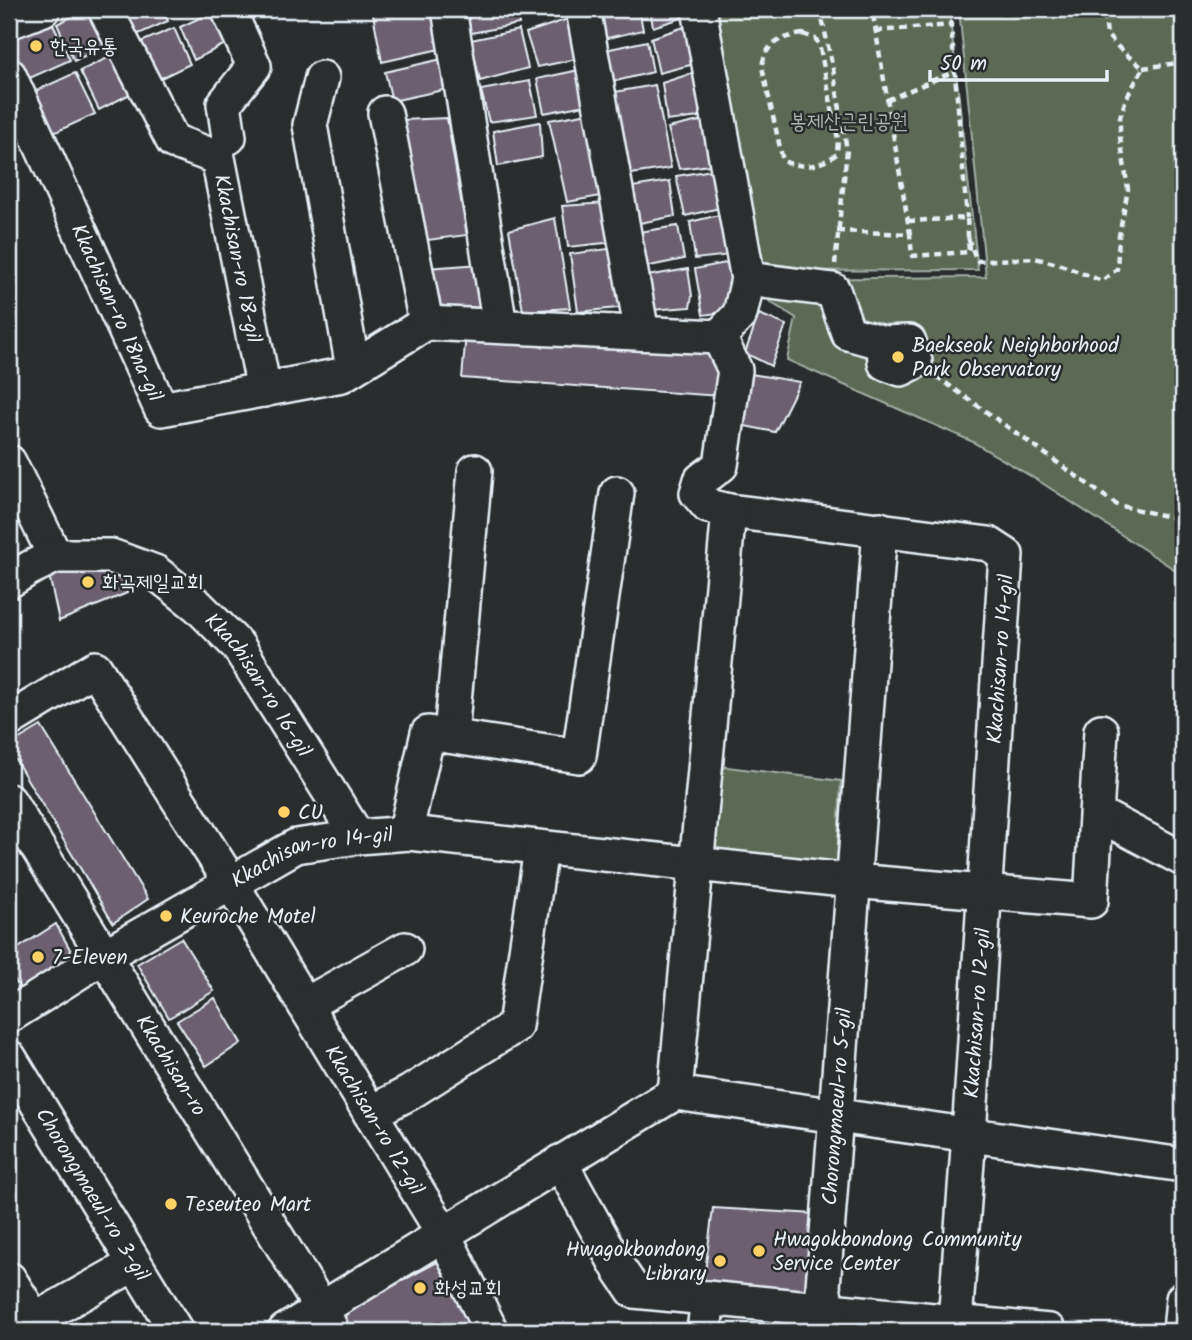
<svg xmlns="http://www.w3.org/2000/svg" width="1192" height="1340" font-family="Kalam,'Poor Story',sans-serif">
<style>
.green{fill:#5b6b54;stroke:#a2aea6;stroke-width:2}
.building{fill:#6c606f;stroke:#e8f1f8;stroke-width:2}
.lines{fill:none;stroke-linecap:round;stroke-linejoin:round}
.minor-casing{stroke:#e8f1f8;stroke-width:38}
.path{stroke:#e8f1f8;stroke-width:4.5;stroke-dasharray:7 5;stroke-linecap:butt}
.minor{stroke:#2a2d2e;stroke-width:33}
.poi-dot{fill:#ffd166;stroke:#2a2d2e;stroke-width:2.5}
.labels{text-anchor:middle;stroke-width:5;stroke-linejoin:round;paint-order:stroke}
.poi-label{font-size:21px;fill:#e8f1f8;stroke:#2a2d2e;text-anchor:start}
.park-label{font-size:21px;fill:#a9b5ae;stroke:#2a2d2e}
.street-label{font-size:21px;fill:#e8f1f8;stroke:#2a2d2e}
</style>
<rect width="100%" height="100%" fill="#2a2d2e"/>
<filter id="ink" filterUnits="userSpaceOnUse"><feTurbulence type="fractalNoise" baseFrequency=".0143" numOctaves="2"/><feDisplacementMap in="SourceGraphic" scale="14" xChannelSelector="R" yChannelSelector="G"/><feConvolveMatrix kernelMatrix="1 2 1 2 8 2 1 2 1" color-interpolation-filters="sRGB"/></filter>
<g filter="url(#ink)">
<g class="green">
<path d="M715,9H949L978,270L765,271Z"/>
<path d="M959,9H1183V575L1039,481L971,441L787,360L796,318L770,302L765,292L771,279L986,277Z"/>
<path d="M719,766L841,781L837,865L713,853Z"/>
</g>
<g class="building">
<path d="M87,9H98L112,43L74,61L57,24Z"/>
<path d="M120,9H163L168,21L132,37Z"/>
<path d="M219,9L235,39L194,60L180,27Z"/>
<path d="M372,9H435L440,49L382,62Z"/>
<path d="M466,9H517L519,24L471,33Z"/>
<path d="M526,9H569V12L529,20Z"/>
<path d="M597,9H639L643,30L603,39Z"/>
<path d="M650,9H687L688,16L653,27Z"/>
<path d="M568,19L577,59L537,67L526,33Z"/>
<path d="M51,20L70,60L21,82L9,53V39Z"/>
<path d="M684,27L694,64L659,73L651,38Z"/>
<path d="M174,28L190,64L153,82L136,44Z"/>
<path d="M519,30L528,68L480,81L471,40Z"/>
<path d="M647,41L653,72L608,83L605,50Z"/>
<path d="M118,53L136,91L99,110L80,71Z"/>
<path d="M442,59L448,89L392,101L385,72Z"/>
<path d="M579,70L585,105L544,113L537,79Z"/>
<path d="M75,73L95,114L45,137L29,94Z"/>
<path d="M693,73L699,88V117L667,121L662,83Z"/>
<path d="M530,81L537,115L489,122L481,90Z"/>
<path d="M655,85L671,168L624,175L609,93Z"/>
<path d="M589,113L606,195L567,202L549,120Z"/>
<path d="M447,118L467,235L420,241L402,120Z"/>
<path d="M704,120L712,136L710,165L679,169L668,128Z"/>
<path d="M540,122L542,157L498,166L493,131Z"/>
<path d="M718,169L724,207L685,216L676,176Z"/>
<path d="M670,181L675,216L635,224L632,187Z"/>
<path d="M607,203L614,242L568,247L562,206Z"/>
<path d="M723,214L731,255L695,259L690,222Z"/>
<path d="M555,218L570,308L523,311L509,230Z"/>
<path d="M678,226L684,259L640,268L632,233Z"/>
<path d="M615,248L627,307L578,312L570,254Z"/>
<path d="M731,262L735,306L725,312L703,315L695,269Z"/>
<path d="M481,264L491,308L436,310L427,268Z"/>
<path d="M688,269L692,296L690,307L651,310L647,276Z"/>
<path d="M759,314L786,325L771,366L745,353Z"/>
<path d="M466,333L719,353L720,396L462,378Z"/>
<path d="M751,374L800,382L775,432L740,425Z"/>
<path d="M48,570L124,571L127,593L59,621Z"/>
<path d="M41,726L148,899L113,923L9,749V745Z"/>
<path d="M56,924L71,951L65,961L20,989L9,970V954Z"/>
<path d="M181,938L214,991L169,1018L137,964Z"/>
<path d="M215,998L241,1043L206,1066L177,1021Z"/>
<path d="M713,1208L816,1214L806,1294L703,1287Z"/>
<path d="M439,1261L473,1331H347L339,1315Z"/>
<path d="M802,1317L814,1320L816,1331H796L793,1324Z"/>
</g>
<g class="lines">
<defs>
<g id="minor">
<path id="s1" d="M105,9L173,141L218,158L264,390"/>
<path d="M228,9L254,66L224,104L229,137"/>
<path d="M449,9L500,326"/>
<path d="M583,9L642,333"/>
<path d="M699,9L748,279L740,314L719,337"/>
<path d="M9,22L43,9"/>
<path id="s2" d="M9,75L161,409L342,375L426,323L719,337"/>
<path d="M322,78L310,125L353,368"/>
<path d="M385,113L426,323"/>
<path d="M748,279L833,290L848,333L884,343L885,363L901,369L915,362L909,342L884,343"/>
<path d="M719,337L735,370L721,465L701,480L697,493L708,506L729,511L989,544L1006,555L969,1135L955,1322"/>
<path d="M9,462L55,556"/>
<path id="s3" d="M9,581L30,568L55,556H111L155,572L198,606L238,646L358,837"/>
<path id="s4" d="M9,720L95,668L231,883L443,1233L491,1331"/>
<path d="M451,735L475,471"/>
<path id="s5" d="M9,801L322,1310L332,1331"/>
<path d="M1098,814L1183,859"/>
<path d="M409,833L408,821L428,733L579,756L617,493"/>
<path d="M305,1005L405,949"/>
<path id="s6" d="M9,1016L104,956L296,846L358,837L409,833L853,881L1091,901L1101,731"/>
<path id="s7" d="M9,1057L176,1331"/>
<path d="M675,1093L729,511"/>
<path d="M370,1113L409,1093L515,1026L541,848"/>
<path d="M560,1162L619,1269L634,1291L1049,1331"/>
<path d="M9,1279L35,1320"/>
<path d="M15,1331L134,1264"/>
<path d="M285,1331L675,1093L1183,1165"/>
<path d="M704,1331L708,1298"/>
<path id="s8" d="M832,1331L823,1287L880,529"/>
<path d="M1180,1331L1183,1299"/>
</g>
</defs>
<use href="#minor" class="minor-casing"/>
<g class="path">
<path d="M820,9L833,69L847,150L835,264"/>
<path d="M949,9L951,25"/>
<path d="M876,31L951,25L967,218"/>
<path d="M803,34L816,39L820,48L838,139L837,154C818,167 805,169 783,161L762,67C765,43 781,37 803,34Z"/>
<path d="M1143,68L1183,62"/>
<path d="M887,100L955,71"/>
<path d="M908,221L967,218L969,252L912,256L910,234"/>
<path d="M837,231L910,234L872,9"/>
<path d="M968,238L977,261L1035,258L1061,265L1102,281L1117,269L1119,236L1128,189L1120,137V117L1126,99L1143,68L1122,51L1107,35L1104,9"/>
<path d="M936,376L1117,505L1183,520"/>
</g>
<use href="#minor" class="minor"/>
</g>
</g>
<g class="poi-dot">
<circle cx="36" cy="46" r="7"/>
<circle cx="898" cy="357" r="7"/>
<circle cx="88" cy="582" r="7"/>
<circle cx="284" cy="812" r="7"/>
<circle cx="166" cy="916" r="7"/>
<circle cx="38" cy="957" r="7"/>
<circle cx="171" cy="1204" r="7"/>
<circle cx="759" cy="1251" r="7"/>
<circle cx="720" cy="1261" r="7"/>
<circle cx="420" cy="1288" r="7"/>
</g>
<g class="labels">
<g class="poi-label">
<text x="50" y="53">한국유통</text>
<text x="912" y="352">Baekseok Neighborhood<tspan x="912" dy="24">Park Observatory</tspan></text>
<text x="102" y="589">화곡제일교회</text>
<text x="298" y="819">CU</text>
<text x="180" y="923">Keuroche Motel</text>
<text x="52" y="964">7-Eleven</text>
<text x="185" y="1211">Teseuteo Mart</text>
<text x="773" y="1246">Hwagokbondong Community<tspan x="773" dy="24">Service Center</tspan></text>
<text x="706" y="1256" text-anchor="end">Hwagokbondong<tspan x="706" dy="24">Library</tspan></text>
<text x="434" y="1295">화성교회</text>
</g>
<g class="park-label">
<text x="849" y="128">봉제산근린공원</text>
</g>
<g class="street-label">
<text dy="7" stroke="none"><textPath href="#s1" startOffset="299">Kkachisan-ro 18-gil</textPath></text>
<text dy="7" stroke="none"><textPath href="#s2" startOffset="261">Kkachisan-ro 18na-gil</textPath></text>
<text transform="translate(1000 659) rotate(-86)" y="7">Kkachisan-ro 14-gil</text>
<text dy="7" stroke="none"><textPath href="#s3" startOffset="310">Kkachisan-ro 16-gil</textPath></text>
<text dy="7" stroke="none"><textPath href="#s6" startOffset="346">Kkachisan-ro 14-gil</textPath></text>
<text transform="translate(977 1013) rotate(-86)" y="7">Kkachisan-ro 12-gil</text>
<text dy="7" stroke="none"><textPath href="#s5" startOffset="310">Kkachisan-ro</textPath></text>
<text dy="7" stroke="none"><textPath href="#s8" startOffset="226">Chorongmaeul-ro 5-gil</textPath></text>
<text dy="7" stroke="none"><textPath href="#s4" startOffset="632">Kkachisan-ro 12-gil</textPath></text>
<text dy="7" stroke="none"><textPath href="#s7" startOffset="161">Chorongmaeul-ro 3-gil</textPath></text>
</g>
</g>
<rect width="1192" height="1340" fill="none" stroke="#2a2d2e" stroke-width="35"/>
<rect x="18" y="18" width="1157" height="1305" fill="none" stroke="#e8f1f8" stroke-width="2.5" filter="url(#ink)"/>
<path d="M930 70v10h177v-10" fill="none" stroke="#e8f1f8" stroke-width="3.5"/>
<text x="940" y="70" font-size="21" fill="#e8f1f8" stroke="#2a2d2e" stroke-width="5" paint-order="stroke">50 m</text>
</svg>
